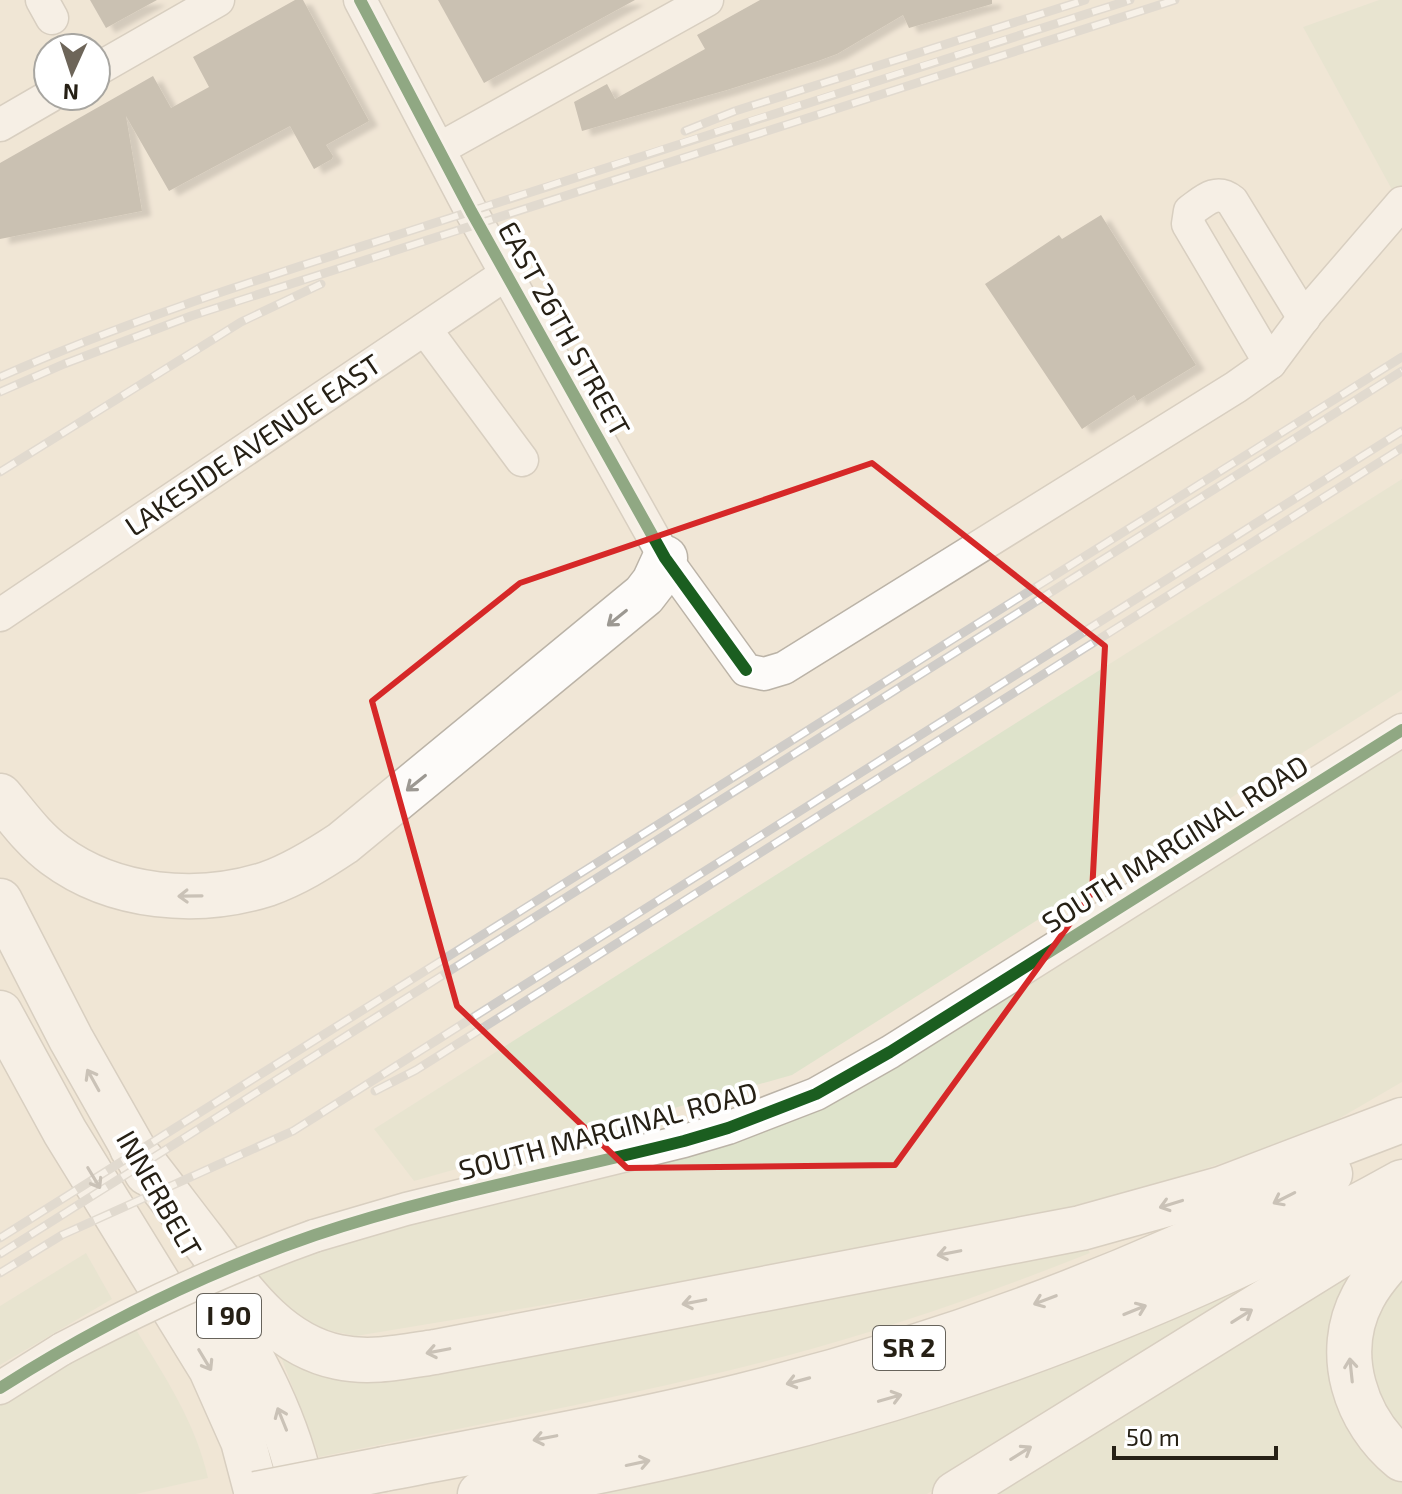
<svg xmlns="http://www.w3.org/2000/svg" width="1402" height="1494" font-family="'Exo 2',sans-serif">
<style>
.green{fill:#dee3cb}
.building{fill:#9c9588;filter:url(#shadow)}
.lines{fill:none;stroke-linecap:round;stroke-linejoin:round}
.minor-casing{stroke:#bbb3a7;stroke-width:35}
.highway-casing{stroke:#bbb3a7;stroke-width:47}
.minor{stroke:#fdfbf9;stroke-width:32}
.highway{stroke:#fdfbf9;stroke-width:44}
.rail-casing{stroke:#cfccc8;stroke-width:9}
.rail{stroke:#fff;stroke-width:6;stroke-dasharray:18;stroke-linecap:butt}
.minor-bridge-casing{stroke:#bbb3a7;stroke-width:35;stroke-linecap:butt}
.highway-bridge-casing{stroke:#bbb3a7;stroke-width:47;stroke-linecap:butt}
.minor-bridge{stroke:#fdfbf9;stroke-width:32}
.highway-bridge{stroke:#fdfbf9;stroke-width:44}
.cycleway-casing{stroke:#fff;stroke-width:17}
.cycleway{stroke:#1b5e20;stroke-width:12}
.oneway{stroke:#9c9892}
.marked{fill:none;stroke:#d62828;stroke-width:6;stroke-linejoin:round}
.labels{text-anchor:middle;stroke-width:8;stroke-linejoin:round;paint-order:stroke}
.shield{fill:#fff;stroke:#67635b;stroke-width:2}
.shield-label{font-size:26px;font-weight:bold;fill:#262015}
.street-label{font-size:28px;fill:#262015;stroke:#fff}
</style>
<defs>
<filter id="shadow"><feDropShadow dx="9" dy="5" stdDeviation="2" flood-color="#0004"/></filter>
</defs>
<rect width="100%" height="100%" fill="#f0e6d6"/>
<g class="green">
<path d="M1379,0H1402V208L1303,27Z"/>
<path d="M1402,479V690L792,1075L414,1181L374,1129Z"/>
<path d="M1402,739V1082L1316,1132L1095,1205L629,1291L356,1336L316,1328L274,1307L256,1275L291,1257L442,1214L742,1138Z"/>
<path d="M1084,1243L1090,1253C992,1292 888,1329 786,1356C632,1396 475,1425 319,1457L278,1349L301,1362Z"/>
<path d="M86,1253L112,1299L0,1365V1306Z"/>
<path d="M1402,1271V1440L1375,1404L1366,1335Z"/>
<path d="M1355,1272L1385,1470L1402,1480V1494H996Z"/>
<path d="M1251,1281L1254,1295L927,1494H589C689,1473 787,1453 884,1424C1011,1387 1131,1334 1251,1281Z"/>
<path d="M135,1328C164,1375 196,1423 208,1478L136,1494H0V1404L79,1357Z"/>
</g>
<g class="building">
<path d="M90,0H157L106,28Z"/>
<path d="M295,0H303L369,121L326,145L333,156L332,159L314,169L290,126L169,191L126,116L142,211L0,239V163L153,76L171,108L209,87L193,57Z"/>
<path d="M438,0H635L484,83Z"/>
<path d="M760,0H992V4L909,28L903,15L837,54L818,61L727,90L582,131L574,102L607,84L615,99L705,49L697,35Z"/>
<path d="M1101,215L1196,365L1137,401L1134,395L1082,429L985,284L1059,235L1062,239Z"/>
</g>
<g class="lines">
<defs>
<g id="minor">
<path d="M42,0L52,18"/>
<path d="M360,0L471,211L665,558L746,670L764,674L784,668L1236,387L1270,363L1308,312L1402,203"/>
<path d="M96,70L218,0"/>
<path d="M0,125L50,96"/>
<path d="M439,149L707,0"/>
<path d="M425,329L522,460"/>
<path d="M1270,363L1188,224L1190,211C1204,201 1216,188 1232,201L1304,318"/>
<path d="M0,615L506,274"/>
<path d="M314,1236L406,1209L684,1141L728,1128L816,1094L890,1052L1402,730"/>
<path d="M0,1388L62,1349"/>
</g>
<g id="highway">
<path d="M0,796C17,816 33,839 55,855C114,899 198,906 267,884C295,874 319,859 343,843L644,595L654,582L665,558"/>
<path d="M0,901L71,1039L147,1173"/>
<path d="M0,1013L65,1132L211,1369L243,1441L257,1494"/>
<path d="M132,1148C156,1178 179,1209 203,1240C239,1287 275,1344 338,1357C370,1364 402,1357 435,1352L1081,1228L1221,1189L1402,1120"/>
<path d="M1402,1248C1387,1263 1373,1278 1363,1297C1333,1353 1355,1421 1402,1459"/>
<path d="M209,1282C249,1352 287,1414 303,1494"/>
<path d="M384,1469C503,1446 623,1425 741,1396C944,1346 1144,1271 1330,1174"/>
<path d="M480,1494C632,1466 784,1434 932,1386C1094,1333 1253,1265 1402,1182"/>
<path d="M955,1494L1402,1217"/>
</g>
</defs>
<use href="#minor" class="minor-casing"/>
<use href="#highway" class="highway-casing"/>
<use href="#minor" class="minor"/>
<use href="#highway" class="highway"/>
<defs>
<g id="rail">
<path d="M685,131L735,111L1085,0"/>
<path d="M0,377C146,312 299,267 450,218C676,144 903,72 1130,0"/>
<path d="M0,392L64,364L191,316L1175,0"/>
<path d="M0,472L241,322L321,284"/>
<path d="M375,1091L416,1070L1402,448"/>
<path d="M0,1238L1402,357"/>
<path d="M0,1254L1402,371"/>
<path d="M0,1273L62,1235L293,1131L1402,431"/>
</g>
</defs>
<use href="#rail" class="rail-casing"/>
<use href="#rail" class="rail"/>
<defs>
<path id="minor-bridge" d="M62,1349C144,1306 227,1267 314,1236"/>
<path id="highway-bridge" d="M256,1494L384,1469"/>
</defs>
<use href="#minor-bridge" class="minor-bridge-casing"/>
<use href="#highway-bridge" class="highway-bridge-casing"/>
<use href="#minor-bridge" class="minor-bridge"/>
<use href="#highway-bridge" class="highway-bridge"/>
<defs>
<g id="cycleway">
<path d="M360,0L471,211L665,558L746,670"/>
<path d="M0,1388C99,1325 204,1273 315,1235C435,1195 561,1172 684,1141L728,1128L816,1094L890,1052L1402,730"/>
</g>
</defs>
<use href="#cycleway" class="cycleway-casing"/>
<use href="#cycleway" class="cycleway"/>
</g>
<defs><path id="oneway-shaft" d="M-6 0H5M1.5-3L5.5 0L1.5 3" fill="none" stroke-width="1.6" stroke-linecap="round" stroke-linejoin="round" transform="scale(2)"/></defs>
<g class="oneway">
<use href="#oneway-shaft" transform="translate(617 618) rotate(141)"/>
<use href="#oneway-shaft" transform="translate(416 783) rotate(141)"/>
<use href="#oneway-shaft" transform="translate(190 896) rotate(179)"/>
<use href="#oneway-shaft" transform="translate(93 1080) rotate(-119)"/>
<use href="#oneway-shaft" transform="translate(94 1178) rotate(59)"/>
<use href="#oneway-shaft" transform="translate(1284 1198) rotate(153)"/>
<use href="#oneway-shaft" transform="translate(1171 1204) rotate(163)"/>
<use href="#oneway-shaft" transform="translate(949 1253) rotate(169)"/>
<use href="#oneway-shaft" transform="translate(1045 1300) rotate(159)"/>
<use href="#oneway-shaft" transform="translate(694 1302) rotate(169)"/>
<use href="#oneway-shaft" transform="translate(1135 1310) rotate(-22)"/>
<use href="#oneway-shaft" transform="translate(1242 1316) rotate(-32)"/>
<use href="#oneway-shaft" transform="translate(438 1351) rotate(169)"/>
<use href="#oneway-shaft" transform="translate(205 1360) rotate(59)"/>
<use href="#oneway-shaft" transform="translate(1351 1370) rotate(-96)"/>
<use href="#oneway-shaft" transform="translate(798 1381) rotate(165)"/>
<use href="#oneway-shaft" transform="translate(890 1398) rotate(-16)"/>
<use href="#oneway-shaft" transform="translate(282 1419) rotate(-112)"/>
<use href="#oneway-shaft" transform="translate(545 1438) rotate(169)"/>
<use href="#oneway-shaft" transform="translate(1021 1453) rotate(-32)"/>
<use href="#oneway-shaft" transform="translate(638 1463) rotate(-12)"/>
</g>
<path d="M0 0H1402V1494H0ZM872,463L1105,646L1092,893L895,1165L627,1168L457,1006L372,701L520,583Z" fill="#f0e6d6" fill-opacity=".55" fill-rule="evenodd"/>
<path class="marked" d="M872,463L1105,646L1092,893L895,1165L627,1168L457,1006L372,701L520,583Z"/>
<g class="labels">
<g class="shield">
<rect x="197" y="1294" width="64" height="44" rx="6"/>
<rect x="873" y="1326" width="72" height="44" rx="6"/>
</g>
<g class="shield-label">
<text x="229" y="1325">I 90</text>
<text x="909" y="1357">SR 2</text>
</g>
<g class="street-label">
<text transform="translate(564 329) rotate(61)" y="10">EAST 26TH STREET</text>
<text transform="translate(253 445) rotate(-34)" y="10">LAKESIDE AVENUE EAST</text>
<text transform="translate(1175 844) rotate(-32)" y="10">SOUTH MARGINAL ROAD</text>
<text transform="translate(608 1131) rotate(-15)" y="10">SOUTH MARGINAL ROAD</text>
<text transform="translate(159 1194) rotate(60)" y="10">INNERBELT</text>
</g>
</g>
<g transform="translate(72 72) rotate(183)"><circle r="38" fill="#ffffff" stroke="#a8a6a1" stroke-width="2"/>
<path d="M0-6L14 30L0 20L-14 30Z" fill="#6d6559"/>
<text y="-12" font-size="22" font-weight="bold" text-anchor="middle" fill="#262015">N</text>
</g>
<path d="M1114 1446v12h162v-12" fill="none" stroke="#262015" stroke-width="4"/>
<text x="1126" y="1446" font-size="24" fill="#262015" stroke="#ffffff" stroke-width="6" paint-order="stroke">50 m</text>
</svg>
